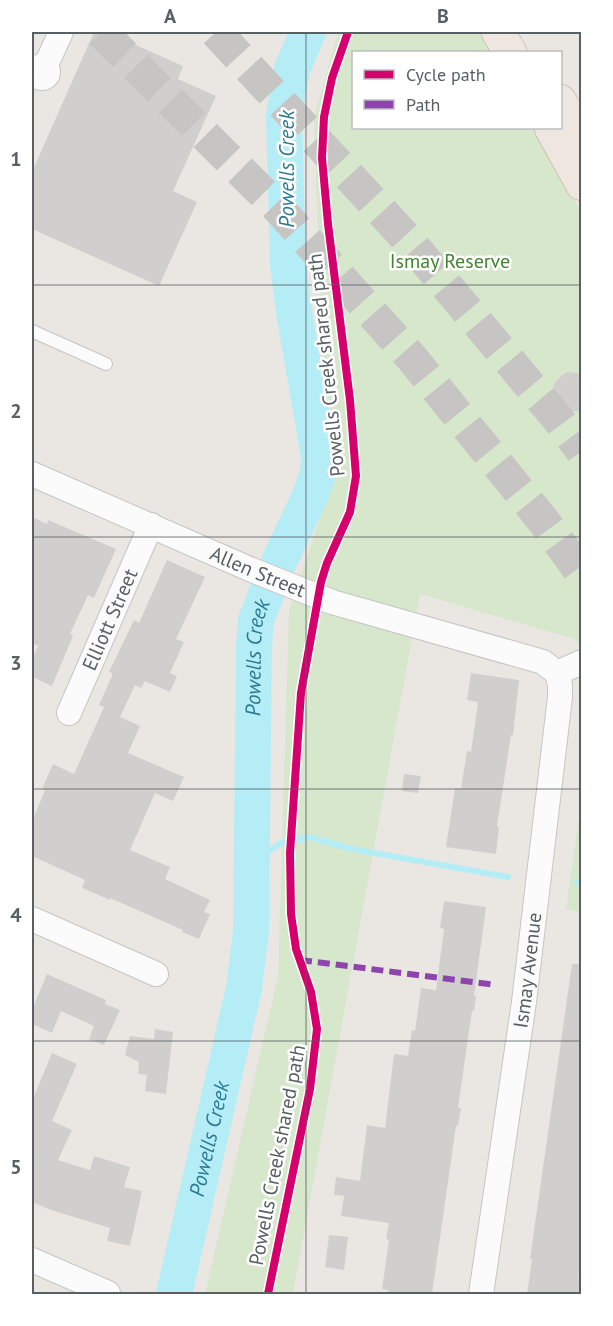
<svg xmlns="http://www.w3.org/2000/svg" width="613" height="1326" font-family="'PT Sans',sans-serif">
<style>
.green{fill:#d6e7cc}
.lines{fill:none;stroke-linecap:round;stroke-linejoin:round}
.stream{stroke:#b5edf7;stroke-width:6}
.river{stroke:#b5edf7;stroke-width:36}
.building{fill:#d1cfcd}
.highway-tunnel{stroke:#c6c5c3;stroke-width:33;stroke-dasharray:33 16;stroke-linecap:butt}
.lane-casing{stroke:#c5c6c4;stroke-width:14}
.street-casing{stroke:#c5c6c4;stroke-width:26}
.highway-casing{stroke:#c1a590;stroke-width:34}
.lane{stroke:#fcfbfb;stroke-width:12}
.street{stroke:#fcfbfb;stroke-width:24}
.highway{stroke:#eee6df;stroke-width:33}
.quiet{stroke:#8e44ad;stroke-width:6;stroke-dasharray:12 6;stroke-linecap:butt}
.cycleway-casing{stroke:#fff;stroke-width:11}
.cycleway{stroke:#d6006c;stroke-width:8}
.grid{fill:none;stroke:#596063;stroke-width:1.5;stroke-opacity:0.55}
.labels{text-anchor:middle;stroke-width:5;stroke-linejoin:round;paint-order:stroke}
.park-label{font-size:20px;fill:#41852e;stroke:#fff}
.street-label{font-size:20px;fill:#596063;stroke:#fff}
.water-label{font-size:21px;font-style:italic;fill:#2d7b93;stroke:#fff}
.neatline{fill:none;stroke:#596063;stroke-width:2}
.grid-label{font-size:20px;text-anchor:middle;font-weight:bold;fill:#596063}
</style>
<rect width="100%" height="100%" fill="#eae7e3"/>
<g class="green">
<path d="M338,32H482L494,52H354V128H535L581,212V649L575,639L420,594L293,1294H205L278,976L289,610L338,465L322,354L314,117Z"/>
<path d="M581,803V912L566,909Z"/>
</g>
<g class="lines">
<g class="stream">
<path d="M251,871L266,853L281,843L309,837L352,849L508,877"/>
<path d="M577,882L582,883"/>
</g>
<path class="river" id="s1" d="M174,1294L244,988L251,931L254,644L256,620L278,564L310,496L318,474L319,457L294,312L288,264L284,115L292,69L308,32"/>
</g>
<g class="building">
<path d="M94,32H107L183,66L178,79L216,96L173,191L197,202L159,286L32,229V172Z"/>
<path d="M568,372L582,374V412L567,410L561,407L553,397L554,384L562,375Z"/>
<path d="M32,517L47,524L48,520L116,549L94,598L88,595L70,634L73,636L52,686L32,677V660L38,646L32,643Z"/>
<path d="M167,560L205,577L176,639L184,642L170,673L177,676L170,692L145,681L141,688L135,685L120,717L140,726L128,753L184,777L173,801L155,793L130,850L170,867L165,879L210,900L204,912L210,914L199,939L182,932L183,930L110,898V900L82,888L85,880L32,856V822L45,790L42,789L53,764L74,774L104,707L99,705L112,676V673L109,672L134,620L139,623Z"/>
<path d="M471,673L519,680L513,735H511L497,826L499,827L496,854L446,847L455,788L461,789L467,751L471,752L478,702L467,700Z"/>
<path d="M404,774L421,776L418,793L402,791Z"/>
<path d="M444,901L486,907L474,996H476L474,1011H472L470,1024L458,1108H461L458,1126H456L432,1294H388V1290L382,1289L389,1240L386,1239L389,1223L341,1216L344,1196L334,1195L336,1177L360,1181L367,1125L385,1128L394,1054L408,1056L412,1030L415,1031L421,988L436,990L444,929L440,928Z"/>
<path d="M572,964H582V1255L578,1279H582V1294H527L532,1259H530Z"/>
<path d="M47,974L106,1000L105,1004L120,1010L104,1045L89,1039L94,1026L61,1011L52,1033L32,1024V1010Z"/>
<path d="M155,1029L173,1032L166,1094L145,1091L147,1075L138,1074L139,1062L125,1055L130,1036L154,1039Z"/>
<path d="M52,1053L77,1064L52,1121L72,1130L58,1160L90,1170L94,1156L130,1167L124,1187L142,1191L130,1246L107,1241L110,1228L51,1210L32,1202V1101Z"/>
<path d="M329,1235L348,1237L344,1270L325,1267Z"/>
</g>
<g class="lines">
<g class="highway-tunnel">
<path d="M101,32L279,209L411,357L545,523L582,574"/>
<path d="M216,32L408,240L559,420L582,451"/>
</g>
<defs>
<path id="lane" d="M32,331L106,364"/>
<g id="street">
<circle cx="42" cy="72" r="6"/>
<path d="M45,67L61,32"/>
<path id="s2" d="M32,474L252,570L332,602L543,662L557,673"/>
<path d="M557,673L582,662"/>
<path id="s3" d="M69,713L151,525"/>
<path d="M32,919L156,974"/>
<path d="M32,1260L108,1293"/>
<path id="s4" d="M481,1294L524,1002L560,697V685L557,673"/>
</g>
<g id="highway">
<path d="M498,32L510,52"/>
<path d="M560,101L582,139"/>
<path d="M551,128L582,184"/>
</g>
</defs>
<use href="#lane" class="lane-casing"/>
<use href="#street" class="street-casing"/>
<use href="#highway" class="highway-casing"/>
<use href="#lane" class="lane"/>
<use href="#street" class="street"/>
<use href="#highway" class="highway"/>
<path class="quiet" d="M300,960L496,985"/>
<defs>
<path id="cycleway" d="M268,1294L310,1089L317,1029L311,992L296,949L291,914L290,853L301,693L321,582L327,563L350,512L356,476L350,400L328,224L322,158L324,117L332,78L348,32"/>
</defs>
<use href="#cycleway" class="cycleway-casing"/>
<use href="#cycleway" class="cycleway"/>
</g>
<path class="grid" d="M306,32V1294M32,285H582M32,537H582M32,789H582M32,1041H582"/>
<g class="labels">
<g class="park-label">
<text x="450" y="268">Ismay Reserve</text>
</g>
<g class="street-label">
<text transform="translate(326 365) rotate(-96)" y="7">Powells Creek shared path</text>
<text dy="7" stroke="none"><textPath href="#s2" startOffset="246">Allen Street</textPath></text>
<text dy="7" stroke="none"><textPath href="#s3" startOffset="102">Elliott Street</textPath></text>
<text dy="7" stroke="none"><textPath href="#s4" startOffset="327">Ismay Avenue</textPath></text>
<text transform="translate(277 1155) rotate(-79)" y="7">Powells Creek shared path</text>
</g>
<g class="water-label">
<text transform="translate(287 169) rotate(-90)" y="7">Powells Creek</text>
<text dy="7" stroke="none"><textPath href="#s1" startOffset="645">Powells Creek</textPath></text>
<text dy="7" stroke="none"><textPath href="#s1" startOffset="159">Powells Creek</textPath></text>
</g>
</g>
<rect width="613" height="1326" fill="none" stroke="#ffffff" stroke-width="66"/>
<rect x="352" y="51" width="210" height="78" fill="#ffffff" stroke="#bdbfc1" stroke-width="1.5"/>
<rect x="364" y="70" width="30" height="9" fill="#d6006c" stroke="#bdbfc1" stroke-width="1.5"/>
<text x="406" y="81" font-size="18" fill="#596063">Cycle path</text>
<rect x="364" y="100" width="30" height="9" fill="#8e44ad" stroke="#bdbfc1" stroke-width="1.5"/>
<text x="406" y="111" font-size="18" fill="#596063">Path</text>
<rect x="33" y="33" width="547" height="1260" class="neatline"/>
<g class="grid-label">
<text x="170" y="23">A</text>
<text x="443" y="23">B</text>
<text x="16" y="166">1</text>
<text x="16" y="418">2</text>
<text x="16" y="670">3</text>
<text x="16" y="922">4</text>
<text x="16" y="1174">5</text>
</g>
</svg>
